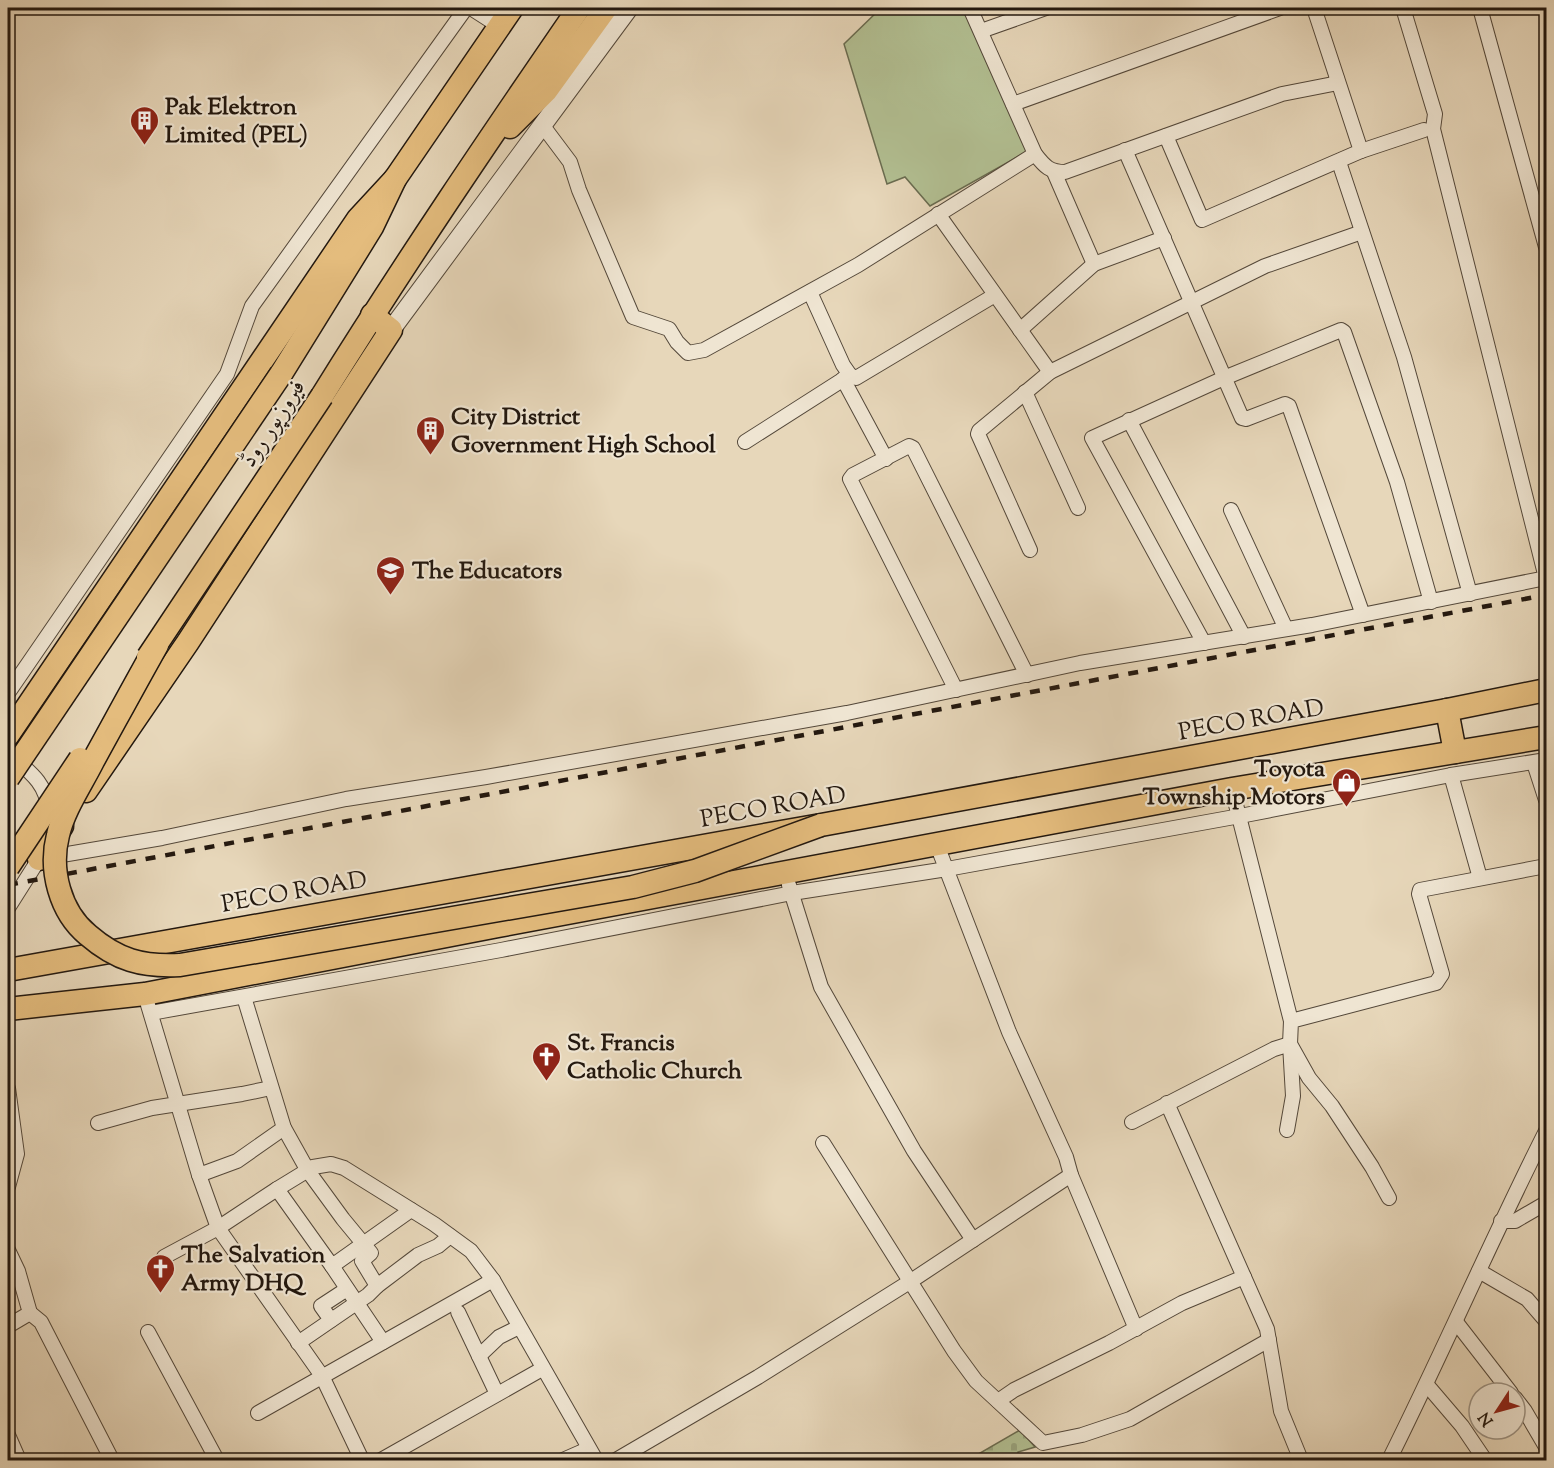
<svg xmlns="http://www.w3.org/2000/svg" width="1554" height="1468" font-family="'Sorts Mill Goudy',Amiri,serif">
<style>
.cemetery{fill:url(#cemetery-stones);stroke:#6a6c50;stroke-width:1.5}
.pitch{fill:#b2bf92;stroke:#6a6c50;stroke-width:1.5}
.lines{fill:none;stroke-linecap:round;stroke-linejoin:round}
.minor-casing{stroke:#54483a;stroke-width:16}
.tertiary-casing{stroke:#54483a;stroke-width:20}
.primary-casing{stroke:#23180f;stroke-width:25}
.minor{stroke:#efe5d2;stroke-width:14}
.tertiary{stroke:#efe5d2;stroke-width:18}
.primary{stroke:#e4bc7d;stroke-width:22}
.rail{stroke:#23180f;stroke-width:4.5;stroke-dasharray:10 10;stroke-linecap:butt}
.primary-bridge-casing{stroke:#23180f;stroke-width:25;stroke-linecap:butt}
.primary-bridge{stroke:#e4bc7d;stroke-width:22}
.labels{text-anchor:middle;stroke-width:4.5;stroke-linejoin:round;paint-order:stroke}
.poi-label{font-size:24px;font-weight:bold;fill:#23180f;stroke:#efe5d2;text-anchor:start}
.street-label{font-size:24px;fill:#23180f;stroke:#efe5d2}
</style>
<defs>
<pattern id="cemetery-stones" width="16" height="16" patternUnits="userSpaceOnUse" patternTransform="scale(1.5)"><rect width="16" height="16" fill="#b2bf92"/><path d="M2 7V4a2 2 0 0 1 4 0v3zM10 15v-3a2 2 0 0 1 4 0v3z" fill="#99a37d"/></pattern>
</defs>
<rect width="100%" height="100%" fill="#e7d7ba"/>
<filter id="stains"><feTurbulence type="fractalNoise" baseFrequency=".00333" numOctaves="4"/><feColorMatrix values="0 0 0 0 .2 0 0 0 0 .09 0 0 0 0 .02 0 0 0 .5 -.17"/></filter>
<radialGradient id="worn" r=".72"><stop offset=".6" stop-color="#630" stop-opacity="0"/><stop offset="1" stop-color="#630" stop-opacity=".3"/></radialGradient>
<path class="cemetery" d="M1020,1430L1035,1447L1018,1452L1019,1460H968Z"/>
<path class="pitch" d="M881,8H964L1028,151L930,206L905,177L887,184L844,44Z"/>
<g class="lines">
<defs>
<g id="minor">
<path d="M471,8L499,26"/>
<path d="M970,8L1035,154C1045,167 1050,172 1065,172L1282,94L1333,84L1337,79"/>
<path d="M1403,8L1435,114L1433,129L1546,578"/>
<path d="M1480,8L1546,247"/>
<path d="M981,31L1046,8"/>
<path d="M1013,104L1280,8"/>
<path d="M543,126L570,162L579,190L633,317L669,329L677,342L688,353L704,350L858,265L1035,154"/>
<path d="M1166,136L1202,220L1361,151L1314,8"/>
<path d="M1125,150L1242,418L1246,419L1285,404L1289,406L1363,615"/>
<path d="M1361,151L1424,130"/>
<path d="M1339,162L1404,357L1470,594"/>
<path d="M1054,172L1094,264"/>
<path d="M938,214L1050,372"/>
<path d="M810,292L843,365L850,375L856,378L995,295"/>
<path d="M1020,330L1094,264L1164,238"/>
<path d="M843,379L886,459"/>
<path d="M1025,392L1078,508"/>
<path d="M1129,420L1244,637"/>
<path d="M745,442L850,375"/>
<path d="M1231,510L1286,629"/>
<path d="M1030,550L978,434L979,431L1050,372L1265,266L1362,232"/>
<path d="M1204,643L1092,438L1224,378L1341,330L1344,332L1397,482L1431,602"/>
<path d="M956,690L850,479L853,475L909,446L913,448L1027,675"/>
<path d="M8,693L227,374L252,306L466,8"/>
<path d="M8,753C26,769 48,783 48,810"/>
<path d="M1534,763L1546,800"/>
<path d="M1451,775L1480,878"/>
<path d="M1232,789L1291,1021"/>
<path d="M937,845L1009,1032L1066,1157L1071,1175L1136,1329"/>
<path d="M50,857L162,838L346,799L486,777L847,713L1080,663L1312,625L1546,578"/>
<path d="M789,885L821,987L914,1151L973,1240"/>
<path d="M8,908L39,859L40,852"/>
<path d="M244,997L284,1128L308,1171L343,1219L371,1253L362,1261L377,1286L418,1255L438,1246L450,1236"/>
<path d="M148,1005L199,1175L218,1228L322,1376L362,1460"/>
<path d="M151,1013L501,950L792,893L947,869L1240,816L1451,775L1546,760"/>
<path d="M8,1088L17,1154L8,1187"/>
<path d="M1167,1103L1267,1329L1281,1411L1301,1460"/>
<path d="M1132,1122L1274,1049L1290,1044L1293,1096L1287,1130"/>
<path d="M98,1123L152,1108L242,1094L271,1088"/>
<path d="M823,1143L954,1351L976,1381L1043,1443L1082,1435L1130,1419L1269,1340"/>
<path d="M199,1175L237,1161L284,1128"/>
<path d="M277,1189L332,1266L411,1210"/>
<path d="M1389,1198L1372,1167L1332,1106L1309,1078L1290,1044L1291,1021L1436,983L1442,974L1419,894L1420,890L1546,866"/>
<path d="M1501,1221H1515L1546,1203"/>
<path d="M8,1250L18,1271L30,1313L8,1326"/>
<path d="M164,1257L218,1228L277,1189L313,1167L331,1164L344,1168L434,1224L471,1251L493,1280L596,1460"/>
<path d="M332,1266L383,1342"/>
<path d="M1479,1271L1527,1299L1546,1321"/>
<path d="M458,1312L497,1394"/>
<path d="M30,1313L41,1322L112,1460"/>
<path d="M331,1320L321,1306L347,1289"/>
<path d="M1456,1322L1511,1393"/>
<path d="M148,1332L217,1460"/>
<path d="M298,1343L368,1295L377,1286"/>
<path d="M479,1356L499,1337L519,1327"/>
<path d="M1427,1385L1462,1426L1485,1460"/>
<path d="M1515,1398L1525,1411L1546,1447"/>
<path d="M998,1401L1014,1390L1109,1343L1182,1303L1244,1277"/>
<path d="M258,1413L493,1280"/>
<path d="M8,1435L19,1460"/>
<path d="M381,1460L542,1369"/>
<path d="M563,1460L588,1449"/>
<path d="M616,1460L758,1377L911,1281L1071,1175"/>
<path d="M1389,1460C1443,1352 1491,1240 1546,1131"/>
</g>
<path id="tertiary" d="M391,330L629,8"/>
<g id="primary">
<path d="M510,127L546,91L606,8"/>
<path d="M281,374L372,227L395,179L512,8"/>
<path d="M322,396C404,264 491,136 579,8"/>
<path d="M1447,710L1455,752"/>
<path d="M8,735L358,219L395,179"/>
<path d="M86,791L188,642L391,330L372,315"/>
<path d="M39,859L62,826"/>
<path d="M8,970L821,825L1447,710L1546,690"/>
<path d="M8,1009L145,994L498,926L1232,789L1546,737"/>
</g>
</defs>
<use href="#minor" class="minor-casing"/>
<use href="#tertiary" class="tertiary-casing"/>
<use href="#primary" class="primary-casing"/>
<use href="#minor" class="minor"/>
<use href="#tertiary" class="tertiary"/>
<use href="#primary" class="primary"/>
<path class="rail" d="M8,885L1546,595"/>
<defs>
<g id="primary-bridge">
<path d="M157,645C135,684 114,723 93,761C81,785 64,809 58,835C49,870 60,912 88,935C117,960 142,967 180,965L633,887L695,871L821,825"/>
<path d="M148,657L322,396"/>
<path d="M8,778L281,374"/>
<path d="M8,867L80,759"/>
</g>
</defs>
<use href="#primary-bridge" class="primary-bridge-casing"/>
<use href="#primary-bridge" class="primary-bridge"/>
</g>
<defs>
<symbol id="building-pin" viewBox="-11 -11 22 30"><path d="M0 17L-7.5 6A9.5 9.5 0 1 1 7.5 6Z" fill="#8f2418" stroke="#efe5d2"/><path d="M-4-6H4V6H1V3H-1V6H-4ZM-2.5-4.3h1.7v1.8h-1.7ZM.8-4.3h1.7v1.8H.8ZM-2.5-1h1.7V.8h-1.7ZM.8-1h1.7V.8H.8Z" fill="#fff"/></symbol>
<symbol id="school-pin" viewBox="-11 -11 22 30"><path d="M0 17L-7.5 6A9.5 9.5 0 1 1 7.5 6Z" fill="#8f2418" stroke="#efe5d2"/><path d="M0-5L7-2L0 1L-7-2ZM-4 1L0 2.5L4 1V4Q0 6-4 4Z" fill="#fff"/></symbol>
<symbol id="shop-pin" viewBox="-11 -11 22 30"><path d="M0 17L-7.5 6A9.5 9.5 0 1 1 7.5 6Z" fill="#8f2418" stroke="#efe5d2"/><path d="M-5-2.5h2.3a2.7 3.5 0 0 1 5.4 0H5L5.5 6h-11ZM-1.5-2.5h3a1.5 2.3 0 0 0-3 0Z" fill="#fff"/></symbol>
<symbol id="church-pin" viewBox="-11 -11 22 30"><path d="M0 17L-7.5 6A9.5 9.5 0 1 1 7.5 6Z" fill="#8f2418" stroke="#efe5d2"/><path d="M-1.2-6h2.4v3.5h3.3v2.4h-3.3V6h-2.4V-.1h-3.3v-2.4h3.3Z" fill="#fff"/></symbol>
</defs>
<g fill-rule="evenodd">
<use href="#building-pin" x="128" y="104" width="33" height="45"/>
<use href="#building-pin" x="414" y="414" width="33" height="45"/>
<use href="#school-pin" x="374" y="554" width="33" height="45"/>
<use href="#shop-pin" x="1330" y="766" width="33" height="45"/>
<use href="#church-pin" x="530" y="1040" width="33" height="45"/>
<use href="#church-pin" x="144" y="1252" width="33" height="45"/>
</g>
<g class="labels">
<g class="poi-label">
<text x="165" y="114">Pak Elektron<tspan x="165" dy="28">Limited (PEL)</tspan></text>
<text x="451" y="424">City District<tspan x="451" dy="28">Government High School</tspan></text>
<text x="412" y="578">The Educators</text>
<text x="1325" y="776" text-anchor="end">Toyota<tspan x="1325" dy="28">Township Motors</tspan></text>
<text x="567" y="1050">St. Francis<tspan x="567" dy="28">Catholic Church</tspan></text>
<text x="181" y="1262">The Salvation<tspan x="181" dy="28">Army DHQ</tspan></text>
</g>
<g class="street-label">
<text transform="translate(272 423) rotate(-57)" y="8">فیروزپور روڈ</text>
<text transform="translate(1251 719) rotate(-10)" y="8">PECO ROAD</text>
<text transform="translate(773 806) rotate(-10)" y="8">PECO ROAD</text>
<text transform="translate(294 891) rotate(-10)" y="8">PECO ROAD</text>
</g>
</g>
<rect width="1554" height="1468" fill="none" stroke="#e7d7ba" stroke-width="30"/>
<rect x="9" y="9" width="1536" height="1450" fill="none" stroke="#23180f" stroke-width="3"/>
<rect x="15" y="15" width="1524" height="1438" fill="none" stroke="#23180f" stroke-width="1.5"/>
<g transform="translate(1497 1411) rotate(234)"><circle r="28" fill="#efe5d2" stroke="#9d9384" stroke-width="1.5"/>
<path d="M0-4.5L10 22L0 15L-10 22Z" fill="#8f2418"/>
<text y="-9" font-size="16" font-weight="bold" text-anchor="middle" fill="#23180f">N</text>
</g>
<rect width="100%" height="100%" filter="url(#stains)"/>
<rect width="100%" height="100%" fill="url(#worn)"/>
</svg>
